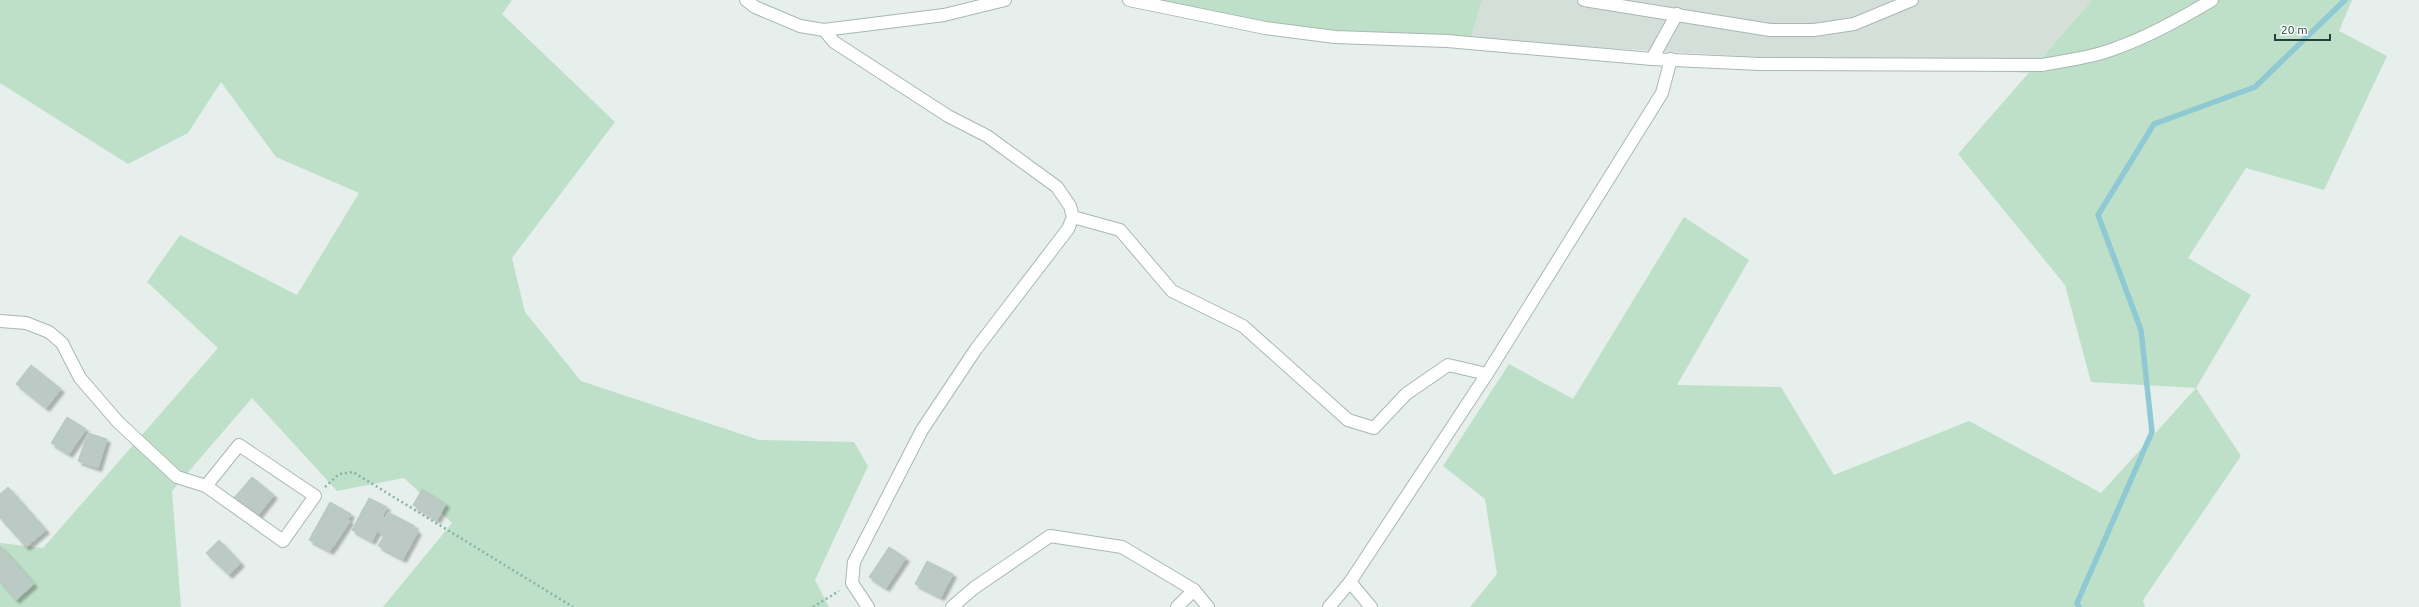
<svg xmlns="http://www.w3.org/2000/svg" width="2419" height="607" font-family="Ubuntu,sans-serif">
<style>
.built{fill:#d4dfda}
.green{fill:#bfe0c8}
.lines{fill:none;stroke-linecap:round;stroke-linejoin:round}
.stream{stroke:#8ec9d4;stroke-width:5.5}
.building{fill:#bbcac4;stroke:#b8c9c2;filter:url(#shadow)}
.minor-casing{stroke:#a8b8b2;stroke-width:14}
.path{stroke:#86b3a5;stroke-width:2.5;stroke-dasharray:2 3;stroke-linecap:butt}
.minor{stroke:#fff;stroke-width:12}
</style>
<defs>
<filter id="shadow"><feDropShadow dx="3.5" dy="3.5" stdDeviation="1" flood-color="#0004"/></filter>
</defs>
<rect width="100%" height="100%" fill="#e6efeb"/>
<path class="built" d="M1482,0H2092L2028,73L1470,40Z"/>
<g class="green">
<path d="M0,0H512L502,14L615,122L512,258L525,312L581,381L759,440L854,442L868,466L815,580L829,607H383L452,523L404,478L337,491L252,398L172,491L181,607H0V543L43,548L218,348L147,282L180,235L297,295L359,193L276,157L221,82L188,133L128,164L0,83Z"/>
<path d="M1124,0H1482L1470,40L1270,33Z"/>
<path d="M2092,0H2352L2339,31L2387,56L2324,190L2246,168L2188,258L2251,295L2196,388L2241,456L2143,600L2145,607H1470L1497,574L1485,499L1443,466L1509,364L1573,399L1684,217L1749,260L1677,385L1781,387L1834,475L1969,421L2101,493L2196,388L2091,382L2065,285L1958,154Z"/>
</g>
<g class="lines">
<path class="stream" d="M2079,607L2077,603L2152,432L2141,330L2098,215L2154,124L2255,87L2345,0"/>
</g>
<g class="building">
<path d="M31,365L61,389L46,408L16,384Z"/>
<path d="M67,417L86,429L69,454L51,443Z"/>
<path d="M88,433L107,439L98,468L78,461Z"/>
<path d="M252,477L274,495L255,519L232,500Z"/>
<path d="M8,487L46,530L26,547L0,518V494Z"/>
<path d="M422,489L446,504L437,520L413,505Z"/>
<path d="M369,498L387,507L373,534L355,525Z"/>
<path d="M330,502L351,514L330,551L309,540Z"/>
<path d="M329,507L350,521L333,547L312,534Z"/>
<path d="M364,507L384,517L372,541L352,530Z"/>
<path d="M388,512L415,526L404,546L378,532Z"/>
<path d="M394,518L418,531L403,559L378,546Z"/>
<path d="M219,540L241,563L229,575L206,553Z"/>
<path d="M0,546L34,584L16,600L0,582Z"/>
<path d="M889,547L906,558L886,588L869,577Z"/>
<path d="M927,561L953,574L941,597L915,584Z"/>
</g>
<g class="lines">
<defs>
<g id="minor">
<path d="M746,0L755,7L800,26L824,30L944,15L1005,0"/>
<path d="M1129,0L1265,28L1335,37L1447,41L1652,59L1760,64L2042,65C2068,60 2095,57 2119,47C2152,35 2182,18 2212,0"/>
<path d="M1584,0L1770,30H1814L1854,24L1912,0"/>
<path d="M824,30L834,42L948,116L987,136L1057,187L1070,206L1073,217L1068,229L976,349L922,430L854,562L852,583L868,607"/>
<path d="M1652,59L1677,14"/>
<path d="M1073,217L1120,230L1172,291L1243,326L1348,420L1374,428L1406,394L1448,365L1487,374"/>
<path d="M0,321L26,323L49,332L62,343L80,378L118,422L177,477L206,486L283,541L315,496L239,445L206,486"/>
<path d="M1350,582L1371,607"/>
<path d="M952,607L974,588L1050,536L1122,547L1194,590L1208,607"/>
<path d="M1177,607L1194,590"/>
<path d="M1329,607L1350,582L1487,374L1662,93L1671,59"/>
</g>
</defs>
<use href="#minor" class="minor-casing"/>
<g class="path">
<path d="M325,487L339,474L353,472L573,607"/>
<path d="M813,607L839,591"/>
</g>
<use href="#minor" class="minor"/>
</g>
<path d="M2275 34v6h55v-6" fill="none" stroke="#24423a" stroke-width="2"/>
<text x="2281" y="34" font-size="12" fill="#24423a" stroke="#f7fbf9" stroke-width="3" paint-order="stroke">20 m</text>
</svg>
